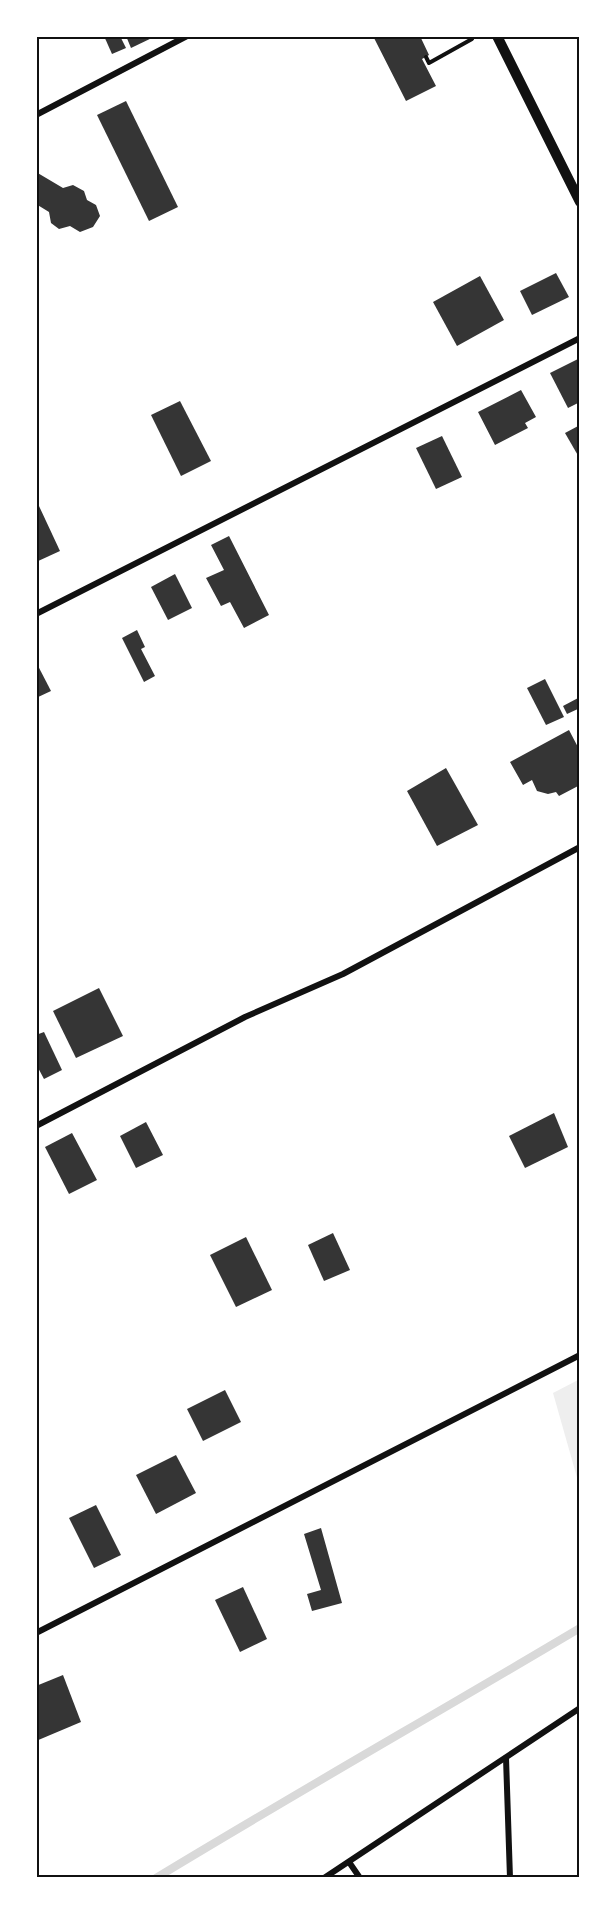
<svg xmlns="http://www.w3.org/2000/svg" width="616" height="1914" font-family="'PT Serif',serif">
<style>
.green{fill:#eee}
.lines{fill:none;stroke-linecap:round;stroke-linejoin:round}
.stream{stroke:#d9d9d9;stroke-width:8}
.building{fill:#353535}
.path{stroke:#111;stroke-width:4}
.minor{stroke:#111;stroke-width:6}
.tertiary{stroke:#111;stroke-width:10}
.neatline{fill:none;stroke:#111;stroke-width:2}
</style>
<rect width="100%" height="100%" fill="#fff"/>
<path class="green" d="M580,1379V1488L553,1393Z"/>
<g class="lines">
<path class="stream" d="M156,1878C296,1793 439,1712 580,1628"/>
</g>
<g class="building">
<path d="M104,36H120L126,48L112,54Z"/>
<path d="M126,36H156L131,48Z"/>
<path d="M373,36H420L429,55L422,59L436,86L406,101Z"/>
<path d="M126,101L178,207L149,221L97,115Z"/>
<path d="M36,172L63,188L73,185L84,191L87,200L96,205L100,216L93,227L80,232L70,226L59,229L51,223L49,212L36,204Z"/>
<path d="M556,273L569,297L532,315L520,291Z"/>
<path d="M480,276L504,320L457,346L433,302Z"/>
<path d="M580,358V402L568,408L550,373Z"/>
<path d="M521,390L536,417L525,423L528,428L495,445L478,412Z"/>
<path d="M180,401L211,461L181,476L151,415Z"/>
<path d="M580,425V459L565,433Z"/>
<path d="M442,436L462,477L436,489L416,448Z"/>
<path d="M39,506L60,551L36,562V508Z"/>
<path d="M229,536L269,615L244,628L230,602L221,606L206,578L224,570L211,545Z"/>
<path d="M175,574L192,608L168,620L151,587Z"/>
<path d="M137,630L145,647L141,649L155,676L144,682L122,638Z"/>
<path d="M36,662L51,691L36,698Z"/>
<path d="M545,679L564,717L546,725L527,688Z"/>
<path d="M580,697V708L567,714L563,706Z"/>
<path d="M569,730L580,751V785L559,796L556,792L548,794L537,791L532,780L523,785L510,762Z"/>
<path d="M446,768L478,825L437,846L407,791Z"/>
<path d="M99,988L123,1036L76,1058L53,1011Z"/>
<path d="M44,1032L62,1070L44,1079L36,1064V1035Z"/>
<path d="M554,1113L568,1147L525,1168L509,1136Z"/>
<path d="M146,1122L163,1155L136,1168L120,1136Z"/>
<path d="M72,1133L97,1180L69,1194L45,1147Z"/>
<path d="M333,1233L350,1270L324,1281L308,1245Z"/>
<path d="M246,1237L272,1290L236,1307L210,1255Z"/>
<path d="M225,1390L241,1422L203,1441L187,1409Z"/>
<path d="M176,1455L196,1493L156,1514L136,1475Z"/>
<path d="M96,1505L121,1555L94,1568L69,1518Z"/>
<path d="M321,1528L342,1603L312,1611L307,1594L321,1590L304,1534Z"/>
<path d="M243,1587L267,1639L240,1652L215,1600Z"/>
<path d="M63,1675L81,1722L36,1741V1686Z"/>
</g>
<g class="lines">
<path class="path" d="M426,57L429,63L472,39"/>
<g class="minor">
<path d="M36,115L187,36"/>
<path d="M36,614L580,338"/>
<path d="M36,1126L245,1017L343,974L580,847"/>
<path d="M36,1633L580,1355"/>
<path d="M506,1758L510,1878"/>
<path d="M349,1862L360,1878"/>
<path d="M324,1878L580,1708"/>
</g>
<path class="tertiary" d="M497,36L580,202"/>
</g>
<rect width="616" height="1914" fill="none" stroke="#ffffff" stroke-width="75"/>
<rect x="38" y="38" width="540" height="1838" class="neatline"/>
</svg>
